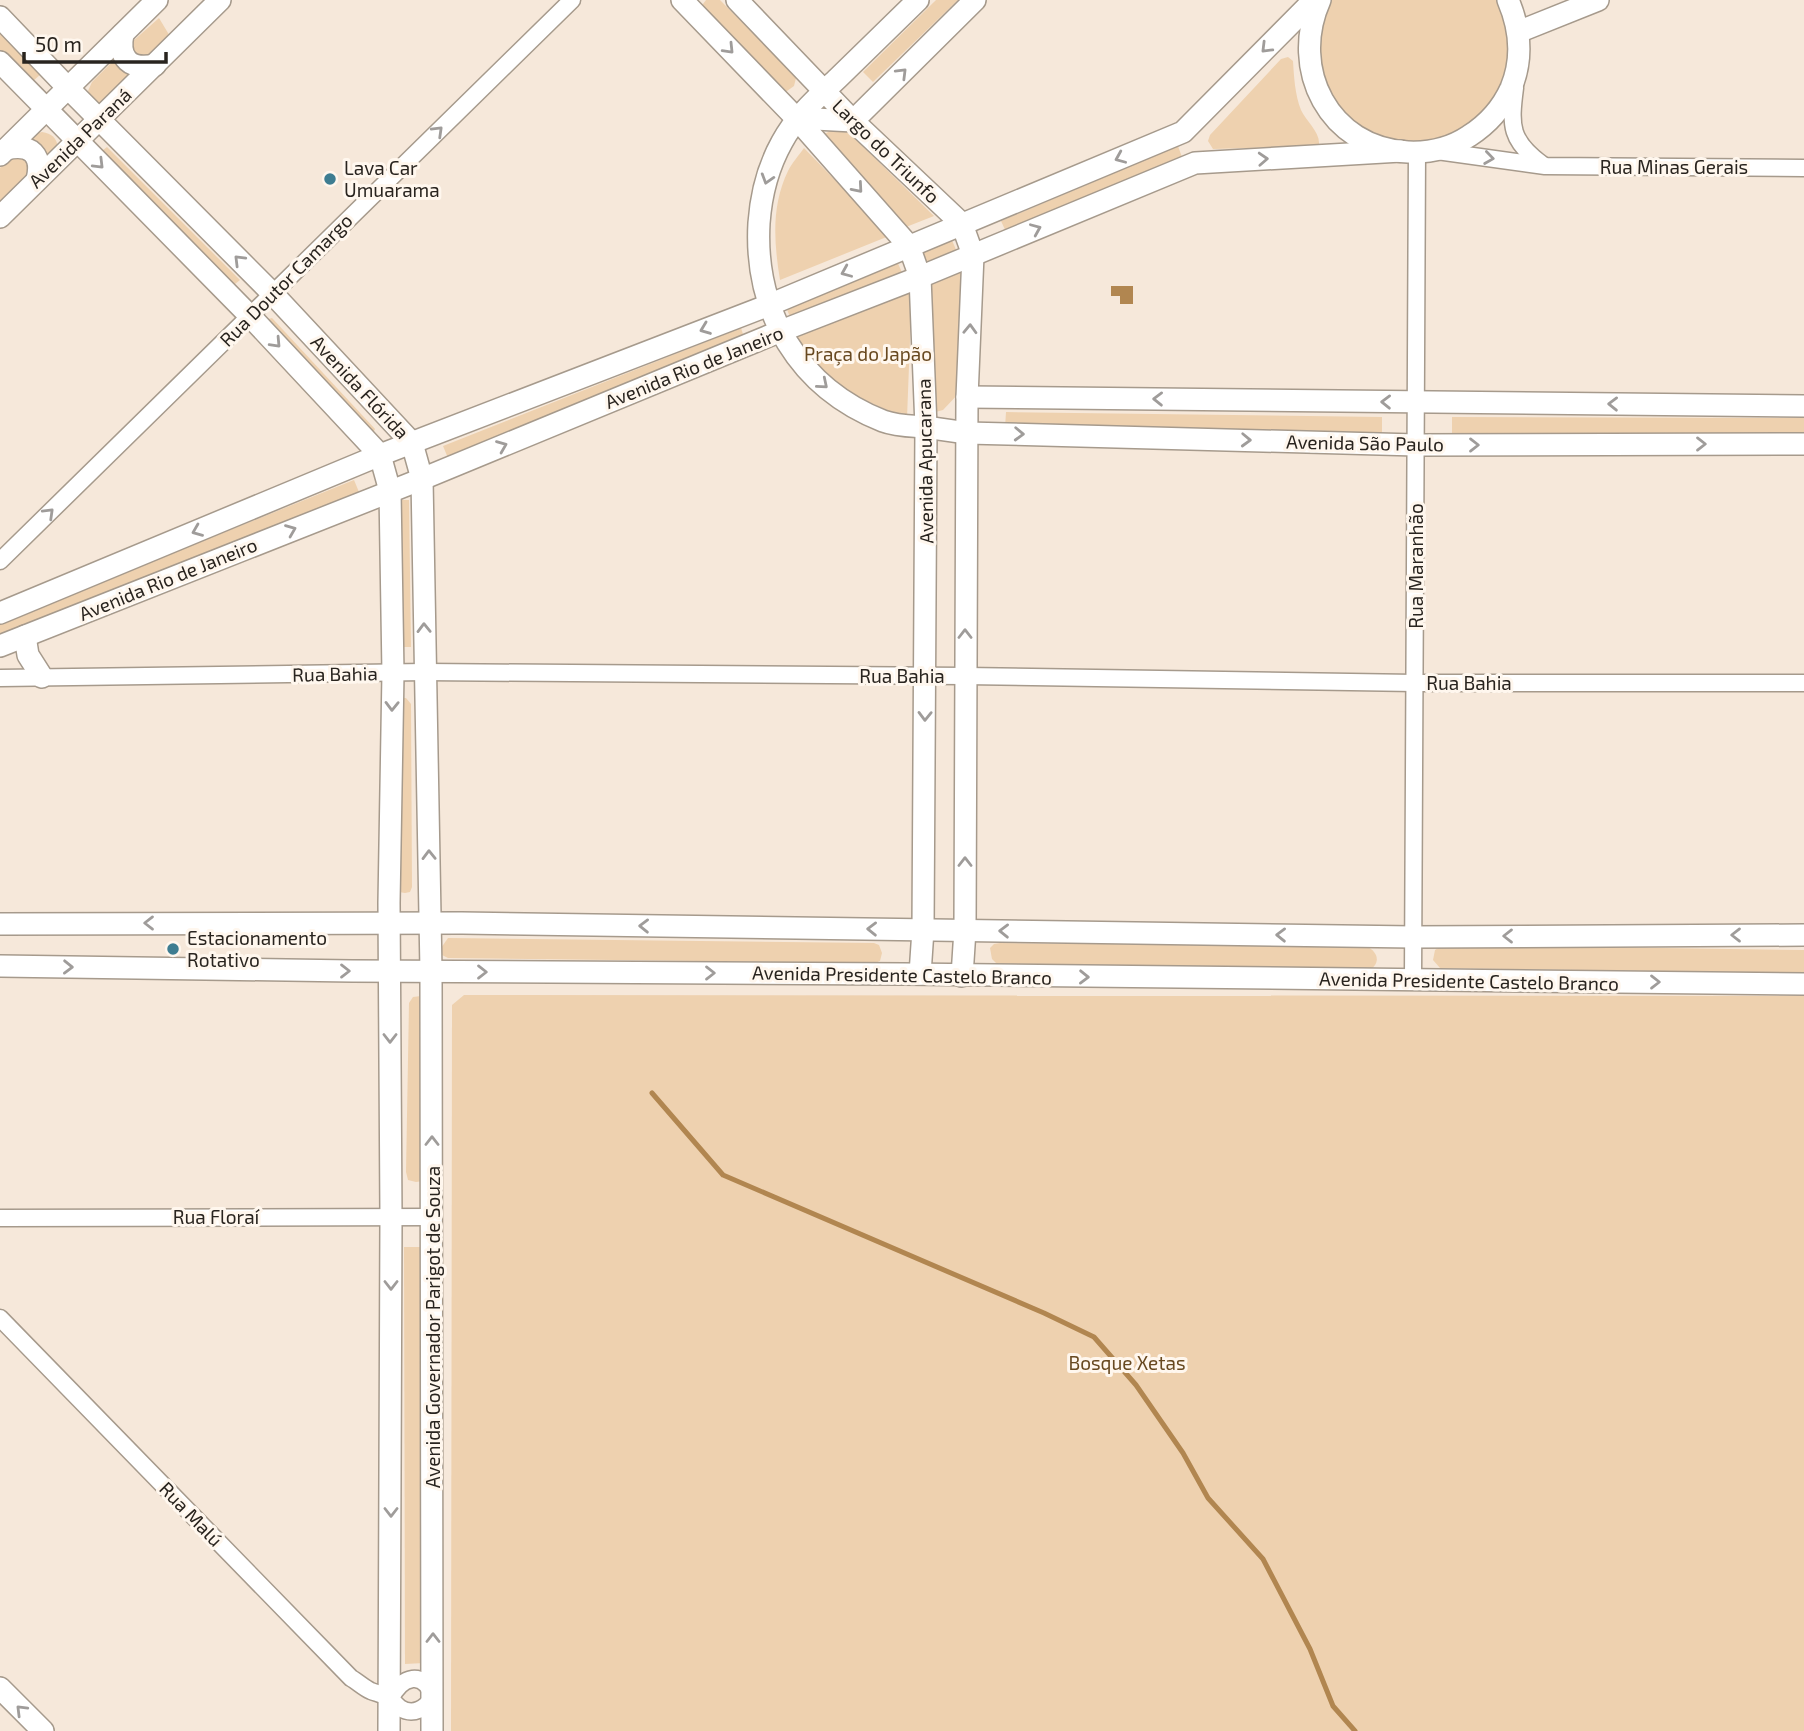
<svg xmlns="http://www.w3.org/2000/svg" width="1804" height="1731" font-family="'Exo 2',sans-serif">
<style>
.green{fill:#eed1af}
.water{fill:#b18650}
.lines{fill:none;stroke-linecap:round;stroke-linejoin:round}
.stream{stroke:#b18650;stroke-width:5}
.street-casing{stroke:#a69a8c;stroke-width:19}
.secondary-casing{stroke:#a69a8c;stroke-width:24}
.street{stroke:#fff;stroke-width:16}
.secondary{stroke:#fff;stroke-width:21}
.oneway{stroke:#9f9c9a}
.poi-dot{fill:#3e7d91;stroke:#fff7ee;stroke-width:2.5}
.labels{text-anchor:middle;stroke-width:6;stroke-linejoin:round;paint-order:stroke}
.street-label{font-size:19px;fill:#29241f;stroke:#fff7ee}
.poi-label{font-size:19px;fill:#29241f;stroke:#fff7ee;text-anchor:start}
.park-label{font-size:19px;fill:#684920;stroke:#fff7ee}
</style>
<rect width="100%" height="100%" fill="#f6e8da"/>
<g class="green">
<path d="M706,0H720L794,75L796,78L794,86L787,91H780L702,11L703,4Z"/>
<path d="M936,0H958L873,82L863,72Z"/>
<path d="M1329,0H1499L1508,22V73L1493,104L1453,136L1419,145L1369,134L1342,113L1323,84L1318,32Z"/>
<path d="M159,18L171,38L152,57L137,60L129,46L132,42Z"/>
<path d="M0,31L42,73L32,82L0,50Z"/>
<path d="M117,57C120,70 124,73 137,74L100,105L91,97L88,91L92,82Z"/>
<path d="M1288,57L1293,61C1294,77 1295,95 1301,110C1306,121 1320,132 1319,144L1313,146L1213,149L1208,141L1210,135L1281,59Z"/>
<path d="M832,130L847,131L934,216L906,227L817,138Z"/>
<path d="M42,132C52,134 56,137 58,147L46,161L26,142L34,134Z"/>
<path d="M1178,146L1183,160L1007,234L1001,221Z"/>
<path d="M107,147L240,280L230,288L98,154Z"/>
<path d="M804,148L889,236L780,280C774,243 771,206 788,171C792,163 799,155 804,148Z"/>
<path d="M16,154L28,162L31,178L0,208V168L12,156Z"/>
<path d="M951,238L957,252L928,264L922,250Z"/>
<path d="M897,261L903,275L792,322L786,307Z"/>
<path d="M963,269L960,392L943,410L921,416L926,284Z"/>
<path d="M912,288L907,418C864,401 817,382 797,337Z"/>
<path d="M272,318L375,429L372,435L265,320Z"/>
<path d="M741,328L745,340L448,458L443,446Z"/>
<path d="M1006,412L1382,417V433L1005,428Z"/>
<path d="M1452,417L1804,418V435L1452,434Z"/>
<path d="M354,480L359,492L0,638V623Z"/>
<path d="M398,500H409L411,647H398Z"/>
<path d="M402,698H406L411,704L412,887L410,892L405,893L399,892Z"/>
<path d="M448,938L874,943L879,945L882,953L880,961L875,963L448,958L442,955L441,948Z"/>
<path d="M1000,943L1366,946C1379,952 1381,964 1368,971L998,965L992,959L990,948L994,944Z"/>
<path d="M1443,945L1804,950V973L1440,968L1433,960L1435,950Z"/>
<path d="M464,995L1804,996V1731H451L452,1005Z"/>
<path d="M421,996L423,1181L416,1182L408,1180L406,1172L409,1003L413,997Z"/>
<path d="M404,1247H425L424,1663L405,1664Z"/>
</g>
<path class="water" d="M1111,286H1133V304H1120V296H1111Z"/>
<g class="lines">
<path class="stream" d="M652,1093L723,1175L1044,1313L1094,1337L1136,1385L1183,1453L1208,1498L1263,1559L1310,1649L1333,1706L1355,1731"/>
<defs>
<g id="street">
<path d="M1515,88C1510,126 1510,141 1543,165"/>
<path d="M1437,151L1545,166L1804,168"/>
<path d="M0,561L572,0"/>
<path d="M0,678L425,672L965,676L1415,683H1804"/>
<path d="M1413,980L1417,152"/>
<path d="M0,1218L433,1217"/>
<path d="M0,1318L351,1678C358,1682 364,1688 371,1691C376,1693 382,1694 387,1697C392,1699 395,1704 400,1708C413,1716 426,1709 433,1696C423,1670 402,1676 391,1698"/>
</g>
<g id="secondary">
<path d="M682,0L796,118L909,246L920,277L926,427L923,930L920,974"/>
<path d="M737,0L853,121L962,224L973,255L967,397L965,930L962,976"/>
<path d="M918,0C891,26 865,52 838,78C817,98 796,116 782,142C768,167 761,195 759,223C754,312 799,388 883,421C896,426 911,426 925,427C939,429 953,431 967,433L1416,445L1804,444"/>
<path d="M1320,0C1289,69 1329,148 1408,152C1430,153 1451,148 1469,136C1488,124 1502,108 1511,88C1523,59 1520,28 1508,0"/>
<path d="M0,17L68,88L272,293L412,443L422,479L431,971L432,1731"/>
<path d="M1518,32L1598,0"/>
<path d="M123,34C118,59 130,70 155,65"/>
<path d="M0,62L250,316L380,455L390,491L393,673L389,903L391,1217L389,1731"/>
<path d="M796,118L853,121"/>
<path d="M853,121L975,0"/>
<path d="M6,149C31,143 43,155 37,180"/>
<path d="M0,155L157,0"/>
<path d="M0,217L220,0"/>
<path d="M967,397L1804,406"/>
<path d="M0,613L380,455L769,305L1183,132L1314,0"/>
<path d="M25,636L28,655L42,677"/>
<path d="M0,646L422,479L781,331L920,277L1195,163L1401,151"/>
<path d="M0,924L462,923L1413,937L1804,935"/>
<path d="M0,966L352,971L904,974L1804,984"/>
<path d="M0,1688L43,1731"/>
</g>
</defs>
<use href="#street" class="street-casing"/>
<use href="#secondary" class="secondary-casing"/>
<use href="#street" class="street"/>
<use href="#secondary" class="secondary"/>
</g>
<defs><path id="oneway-chevron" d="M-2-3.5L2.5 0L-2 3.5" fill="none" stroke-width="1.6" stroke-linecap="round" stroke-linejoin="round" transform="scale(1.75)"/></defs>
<g class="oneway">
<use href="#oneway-chevron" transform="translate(1266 48) rotate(135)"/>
<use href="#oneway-chevron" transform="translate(729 49) rotate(46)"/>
<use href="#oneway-chevron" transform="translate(902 73) rotate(-45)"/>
<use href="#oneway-chevron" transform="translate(438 131) rotate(-44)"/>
<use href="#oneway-chevron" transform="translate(1120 158) rotate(157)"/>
<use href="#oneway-chevron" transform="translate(1489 158) rotate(8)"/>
<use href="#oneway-chevron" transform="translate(1263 159) rotate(-3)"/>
<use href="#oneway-chevron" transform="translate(99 164) rotate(45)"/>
<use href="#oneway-chevron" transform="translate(767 179) rotate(107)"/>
<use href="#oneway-chevron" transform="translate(858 188) rotate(49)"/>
<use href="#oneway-chevron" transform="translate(1036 229) rotate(-23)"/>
<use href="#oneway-chevron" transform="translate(239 260) rotate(-135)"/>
<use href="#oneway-chevron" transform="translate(846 272) rotate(157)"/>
<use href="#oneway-chevron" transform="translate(705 329) rotate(159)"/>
<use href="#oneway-chevron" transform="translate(970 329) rotate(-88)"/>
<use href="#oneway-chevron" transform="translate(276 343) rotate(47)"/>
<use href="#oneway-chevron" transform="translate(823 384) rotate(40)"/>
<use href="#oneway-chevron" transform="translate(1158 399) rotate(-179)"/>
<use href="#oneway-chevron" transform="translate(1386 402) rotate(-179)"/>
<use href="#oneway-chevron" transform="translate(1613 404) rotate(-179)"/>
<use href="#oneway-chevron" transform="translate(1019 434) rotate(2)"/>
<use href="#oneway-chevron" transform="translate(1246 440) rotate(2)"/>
<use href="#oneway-chevron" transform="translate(1701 444)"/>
<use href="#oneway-chevron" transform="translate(1474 445)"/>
<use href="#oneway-chevron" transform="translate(502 446) rotate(-22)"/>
<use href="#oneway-chevron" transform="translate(49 513) rotate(-44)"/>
<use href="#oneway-chevron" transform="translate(291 530) rotate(-22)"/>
<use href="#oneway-chevron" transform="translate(197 531) rotate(158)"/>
<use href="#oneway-chevron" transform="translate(424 628) rotate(-91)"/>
<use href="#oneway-chevron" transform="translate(965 634) rotate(-90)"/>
<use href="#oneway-chevron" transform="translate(392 706) rotate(91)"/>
<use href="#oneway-chevron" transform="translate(925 716) rotate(91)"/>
<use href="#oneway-chevron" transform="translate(429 855) rotate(-91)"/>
<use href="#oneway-chevron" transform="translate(965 862) rotate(-90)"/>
<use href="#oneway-chevron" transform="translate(149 923) rotate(180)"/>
<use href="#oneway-chevron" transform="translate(644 926) rotate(-179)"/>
<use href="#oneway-chevron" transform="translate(872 929) rotate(-179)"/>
<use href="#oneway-chevron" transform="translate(1004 931) rotate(-179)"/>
<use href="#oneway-chevron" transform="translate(1281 935) rotate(-179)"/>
<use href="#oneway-chevron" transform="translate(1736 935) rotate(180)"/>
<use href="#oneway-chevron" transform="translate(1508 936) rotate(180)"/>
<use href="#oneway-chevron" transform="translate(68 967) rotate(1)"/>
<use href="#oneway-chevron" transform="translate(345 971)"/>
<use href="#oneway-chevron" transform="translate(482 972)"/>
<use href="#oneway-chevron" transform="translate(710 973)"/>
<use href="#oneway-chevron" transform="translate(1084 977) rotate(1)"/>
<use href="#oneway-chevron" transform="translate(1655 982)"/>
<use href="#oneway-chevron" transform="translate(390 1038) rotate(90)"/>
<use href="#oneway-chevron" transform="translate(432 1141) rotate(-90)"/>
<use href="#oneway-chevron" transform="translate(391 1285) rotate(90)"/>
<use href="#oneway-chevron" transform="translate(391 1512) rotate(90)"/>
<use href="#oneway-chevron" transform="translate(433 1638) rotate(-90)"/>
<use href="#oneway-chevron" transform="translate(21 1710) rotate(-135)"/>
</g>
<g class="poi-dot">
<circle cx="330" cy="179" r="7"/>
<circle cx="173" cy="949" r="7"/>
</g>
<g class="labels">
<g class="street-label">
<text transform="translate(80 138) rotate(-44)" y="7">Avenida Paraná</text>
<text transform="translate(886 151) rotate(44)" y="7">Largo do Triunfo</text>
<text x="1674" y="174">Rua Minas Gerais</text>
<text transform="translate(286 280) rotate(-45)" y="7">Rua Doutor Camargo</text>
<text transform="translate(694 367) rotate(-22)" y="7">Avenida Rio de Janeiro</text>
<text transform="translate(360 387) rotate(47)" y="7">Avenida Flórida</text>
<text transform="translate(1365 443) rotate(1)" y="7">Avenida São Paulo</text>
<text transform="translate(925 461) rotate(-91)" y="7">Avenida Apucarana</text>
<text transform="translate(1416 566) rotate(-90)" y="7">Rua Maranhão</text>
<text transform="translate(168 579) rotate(-22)" y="7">Avenida Rio de Janeiro</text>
<text transform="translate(335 674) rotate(-1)" y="7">Rua Bahia</text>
<text x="902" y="683">Rua Bahia</text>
<text x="1469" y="690">Rua Bahia</text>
<text transform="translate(902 975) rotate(1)" y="7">Avenida Presidente Castelo Branco</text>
<text transform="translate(1469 981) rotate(1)" y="7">Avenida Presidente Castelo Branco</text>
<text x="216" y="1224">Rua Floraí</text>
<text transform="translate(433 1327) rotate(-90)" y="7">Avenida Governador Parigot de Souza</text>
<text transform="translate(191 1514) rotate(46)" y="7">Rua Malú</text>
</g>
<g class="poi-label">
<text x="344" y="175">Lava Car<tspan x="344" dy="22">Umuarama</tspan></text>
<text x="187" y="945">Estacionamento<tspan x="187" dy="22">Rotativo</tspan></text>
</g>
<g class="park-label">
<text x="868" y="361">Praça do Japão</text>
<text x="1127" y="1370">Bosque Xetas</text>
</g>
</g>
<path d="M24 52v10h142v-10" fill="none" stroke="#29241f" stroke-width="3.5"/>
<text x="35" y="52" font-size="21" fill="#29241f" stroke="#fff7ee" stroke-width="5" paint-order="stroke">50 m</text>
</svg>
